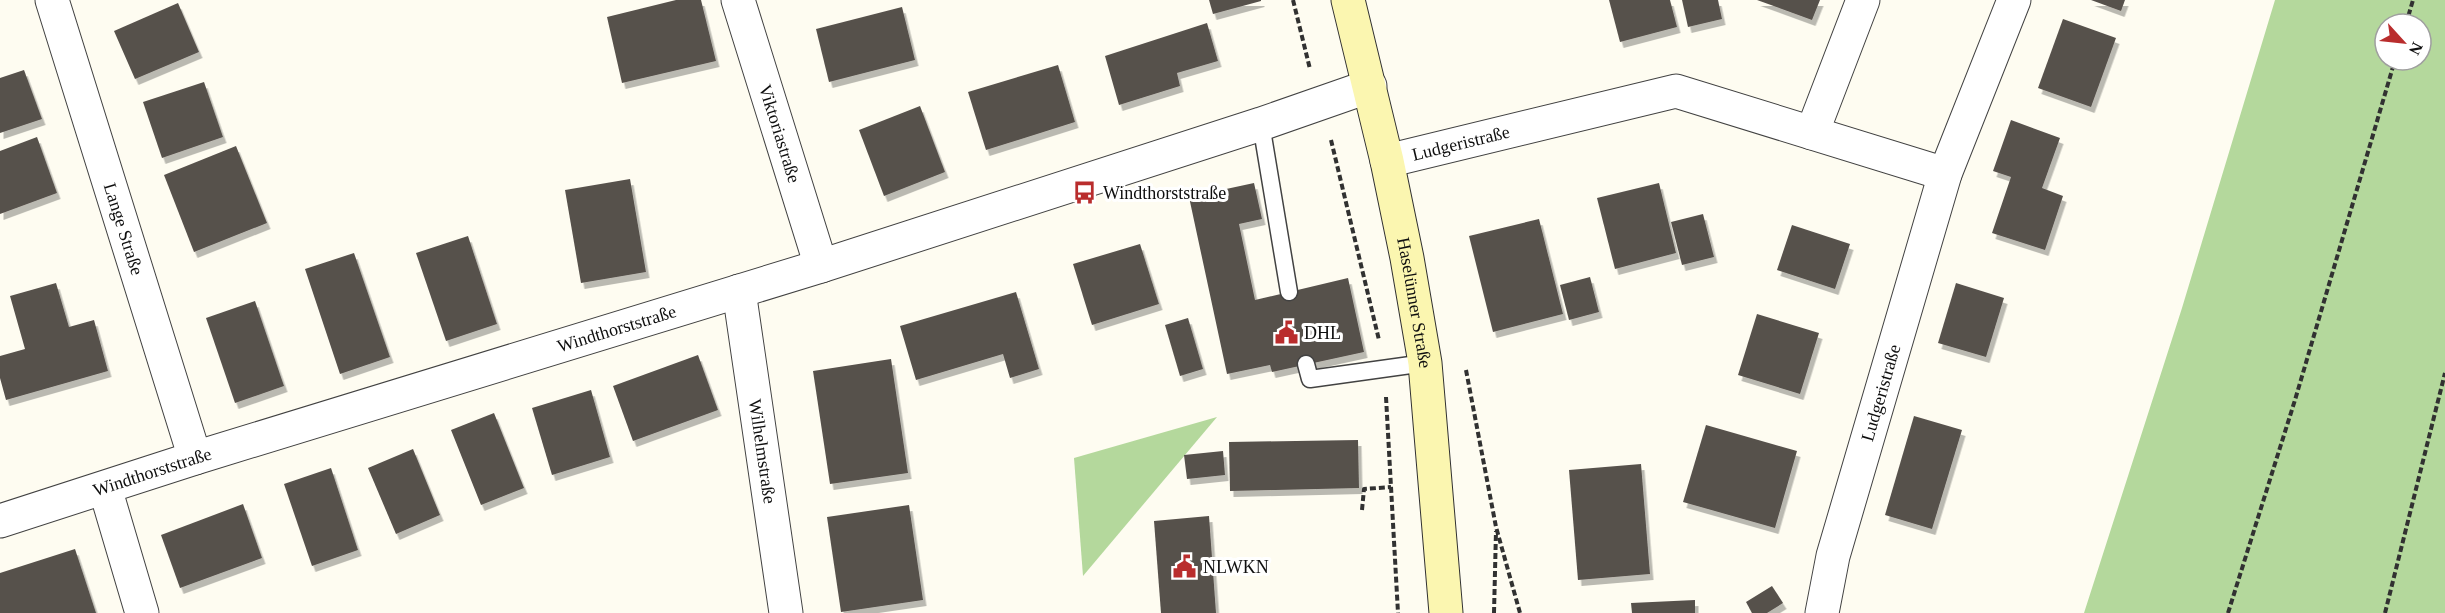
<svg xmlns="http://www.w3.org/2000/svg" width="2445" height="613" font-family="'Times New Roman',serif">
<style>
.forest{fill:#b4d89c;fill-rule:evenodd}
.building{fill:#57514c;filter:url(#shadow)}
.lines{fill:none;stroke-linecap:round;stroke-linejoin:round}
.lane-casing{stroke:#424242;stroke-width:19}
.street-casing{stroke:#424242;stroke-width:35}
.secondary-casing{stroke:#313131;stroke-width:35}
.path{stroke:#313131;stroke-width:4;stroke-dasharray:6 3;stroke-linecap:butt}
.lane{stroke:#fff;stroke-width:16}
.street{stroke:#fff;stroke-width:33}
.secondary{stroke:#fbf6b0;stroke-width:33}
.labels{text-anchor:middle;stroke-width:6;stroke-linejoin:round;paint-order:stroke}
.street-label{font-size:18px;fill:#0f0f0f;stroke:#fff}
.poi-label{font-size:18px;fill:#0f0f0f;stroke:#fff;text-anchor:start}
</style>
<defs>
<filter id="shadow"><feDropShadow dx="3.5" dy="6" stdDeviation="0" flood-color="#0004"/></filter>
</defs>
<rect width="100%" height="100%" fill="#fefcf1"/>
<g class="forest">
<path d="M2275,0H2445V613H2084L2182,308ZM2385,24H2421V60H2385Z"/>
<path d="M1217,417L1083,576L1074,458Z"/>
</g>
<g class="building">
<path d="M676,0H701L716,61L622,83L607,17Z"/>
<path d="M1209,0H1261V1L1213,14Z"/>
<path d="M1609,0H1670L1677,27L1620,42Z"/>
<path d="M1682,0H1718L1722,19L1688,27Z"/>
<path d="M1757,0H1820L1812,20Z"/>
<path d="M2091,0H2125L2121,11Z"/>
<path d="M178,3L199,52L135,79L114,31Z"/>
<path d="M902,7L915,60L829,82L816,29Z"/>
<path d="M2063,19L2116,38L2091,107L2038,88Z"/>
<path d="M1207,23L1218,61L1177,73L1180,86L1119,105L1105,56Z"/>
<path d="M1058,65L1075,122L986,150L968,92Z"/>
<path d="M24,70L42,119L0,133V78Z"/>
<path d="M204,82L223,137L162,158L143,102Z"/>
<path d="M920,106L945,172L884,196L859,130Z"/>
<path d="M2011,120L2060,138L2042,188L2063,196L2045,250L1992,233L2011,177L1993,171Z"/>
<path d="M37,137L57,193L0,214V151Z"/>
<path d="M236,146L267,223L194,252L164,175Z"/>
<path d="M630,179L646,272L581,283L565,190Z"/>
<path d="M1254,183L1262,219L1239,224L1255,300L1348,278L1364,352L1272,372L1270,365L1227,374L1189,197Z"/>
<path d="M1659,183L1676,253L1615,269L1597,198Z"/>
<path d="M1703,214L1714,257L1682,265L1671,222Z"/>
<path d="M1539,219L1563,314L1493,332L1469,236Z"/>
<path d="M1792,225L1850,244L1835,289L1777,270Z"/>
<path d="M468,236L497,324L446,341L416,253Z"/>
<path d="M1140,244L1159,304L1092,325L1073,264Z"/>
<path d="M354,253L390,357L340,374L305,269Z"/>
<path d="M1590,277L1599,312L1569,320L1560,285Z"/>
<path d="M56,283L69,327L94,320L108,371L6,400L0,378V356L25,349L10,296Z"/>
<path d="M1956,283L2004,298L1986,357L1938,343Z"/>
<path d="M1016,292L1039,369L1010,378L1003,354L916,380L900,326Z"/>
<path d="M255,301L284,386L235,403L206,318Z"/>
<path d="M1757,314L1819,333L1800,394L1738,375Z"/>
<path d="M1188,318L1203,369L1180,376L1165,325Z"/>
<path d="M698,355L718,410L633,441L613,386Z"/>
<path d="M891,359L908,473L830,484L813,371Z"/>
<path d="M591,390L610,457L552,475L532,408Z"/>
<path d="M494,413L524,488L481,505L451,430Z"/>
<path d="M1914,416L1962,430L1932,529L1885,515Z"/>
<path d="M1706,425L1797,451L1775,528L1683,502Z"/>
<path d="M1358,440L1359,488L1230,491L1229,442Z"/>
<path d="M413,449L440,515L396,534L368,468Z"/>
<path d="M1223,451L1225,475L1187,479L1184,455Z"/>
<path d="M1641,464L1650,574L1578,580L1569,470Z"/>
<path d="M331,468L358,550L312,566L284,484Z"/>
<path d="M243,504L262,558L180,588L161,535Z"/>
<path d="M909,505L923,600L841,612L827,517Z"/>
<path d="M1209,516L1216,613H1161L1154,521Z"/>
<path d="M75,549L96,613H0V573Z"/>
<path d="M1772,586L1783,603L1767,613H1752L1746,602Z"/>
<path d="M1695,600V613H1632L1631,603Z"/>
</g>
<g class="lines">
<defs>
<g id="lane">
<path d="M1261,124L1289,292"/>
<path d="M1306,364L1310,379L1425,363"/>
</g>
<g id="street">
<path id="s1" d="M52,0L195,458"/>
<path id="s2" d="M738,0L821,266"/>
<path d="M1812,133L1863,0"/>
<path id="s3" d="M1387,161L1676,91L1945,174"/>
<path id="s4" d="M739,291L786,613"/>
<path d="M105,488L142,613"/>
<path id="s5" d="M0,521L195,458L821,266L1261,124L1370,86"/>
<path id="s6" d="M1822,613L1833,556L1945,174L2014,0"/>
</g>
<g id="secondary">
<path id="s7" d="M1348,0L1387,161L1407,258L1425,363L1446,613"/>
</g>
</defs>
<use href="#lane" class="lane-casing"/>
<use href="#street" class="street-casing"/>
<use href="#secondary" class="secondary-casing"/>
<g class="path">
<path d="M1293,0L1310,69"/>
<path d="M2406,24L2413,0"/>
<path d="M1331,140L1379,340"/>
<path d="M1466,370L1496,527L1520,613"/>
<path d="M1386,397L1398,613"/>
<path d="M1362,510L1364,489L1391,487"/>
<path d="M1494,613L1496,531"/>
<path d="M2228,613L2295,400L2395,60"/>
<path d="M2385,613L2445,373"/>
</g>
<use href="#lane" class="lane"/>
<use href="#street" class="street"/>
<use href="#secondary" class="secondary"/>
</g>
<defs>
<symbol id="bus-bare" viewBox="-9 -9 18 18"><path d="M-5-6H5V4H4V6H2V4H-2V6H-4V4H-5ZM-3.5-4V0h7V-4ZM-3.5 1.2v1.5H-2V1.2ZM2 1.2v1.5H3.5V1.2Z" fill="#b92d2d" stroke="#fff" stroke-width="2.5" paint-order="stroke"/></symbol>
<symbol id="civic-bare" viewBox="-9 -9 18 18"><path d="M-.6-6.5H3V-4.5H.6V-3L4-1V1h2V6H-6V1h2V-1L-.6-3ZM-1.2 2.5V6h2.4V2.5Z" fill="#b92d2d" stroke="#fff" stroke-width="2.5" paint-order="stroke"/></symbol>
</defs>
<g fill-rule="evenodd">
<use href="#bus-bare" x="1068" y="176" width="33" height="33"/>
<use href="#civic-bare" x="1270" y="316" width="33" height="33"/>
<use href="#civic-bare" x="1168" y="550" width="33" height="33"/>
</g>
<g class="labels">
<g class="street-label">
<text dy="6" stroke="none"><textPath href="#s2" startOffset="140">Viktoriastraße</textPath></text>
<text dy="6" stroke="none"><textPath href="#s3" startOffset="76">Ludgeristraße</textPath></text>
<text dy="6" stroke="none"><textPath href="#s1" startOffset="240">Lange Straße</textPath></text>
<text dy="6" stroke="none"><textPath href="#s7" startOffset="310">Haselünner Straße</textPath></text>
<text dy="6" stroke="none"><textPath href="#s5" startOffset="646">Windthorststraße</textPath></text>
<text dy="6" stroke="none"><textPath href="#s6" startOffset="228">Ludgeristraße</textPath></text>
<text dy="6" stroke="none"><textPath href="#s4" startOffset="162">Wilhelmstraße</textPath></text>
<text dy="6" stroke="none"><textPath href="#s5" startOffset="160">Windthorststraße</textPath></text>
</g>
<g class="poi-label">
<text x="1103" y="199">Windthorststraße</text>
<text x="1304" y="339">DHL</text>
<text x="1203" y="573">NLWKN</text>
</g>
</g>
<g transform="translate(2403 42) rotate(117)"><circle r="28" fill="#ffffff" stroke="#9f9f9f" stroke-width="1.5"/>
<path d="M0-4.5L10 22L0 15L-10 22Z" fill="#b92d2d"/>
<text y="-9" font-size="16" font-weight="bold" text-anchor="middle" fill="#0f0f0f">N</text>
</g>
</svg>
